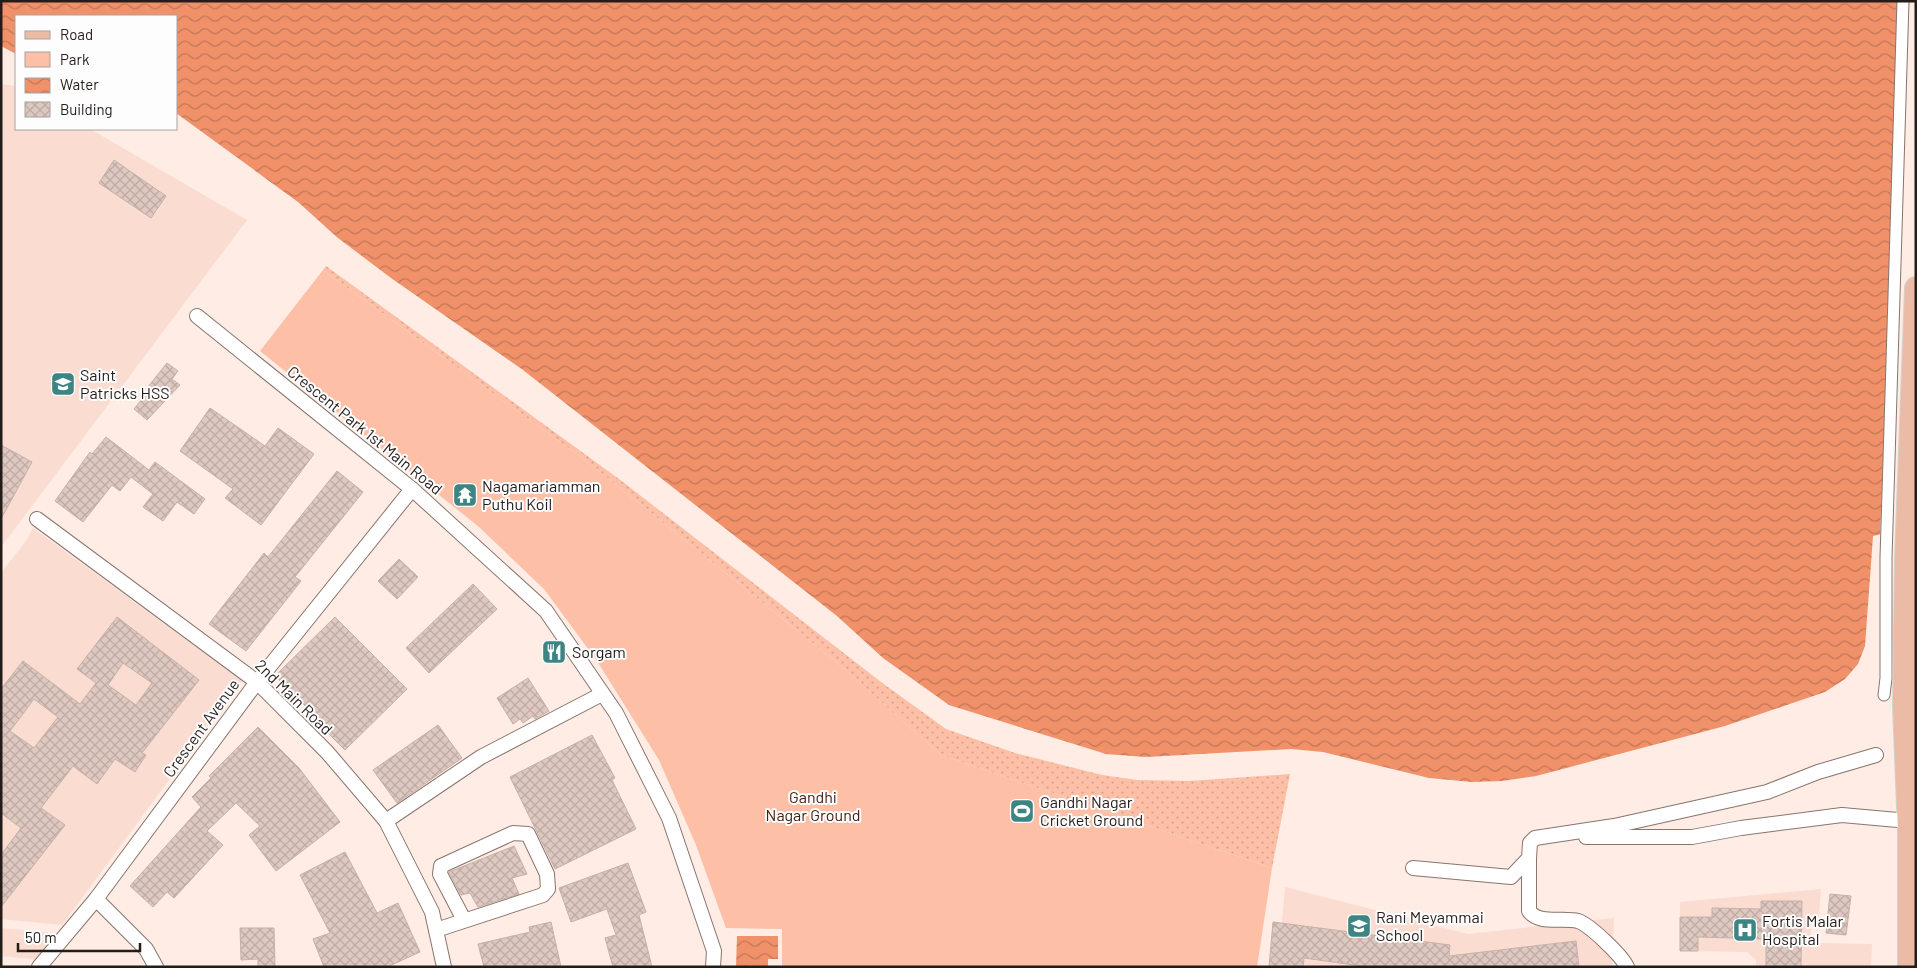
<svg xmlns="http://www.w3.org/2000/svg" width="1917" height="968" font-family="Barlow,sans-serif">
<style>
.built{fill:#fadcd0}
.green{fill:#fdbfa6}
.garden{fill:url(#garden-dots)}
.water{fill:url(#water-waves)}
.pier{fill:#feece5}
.building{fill:url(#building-cross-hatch);stroke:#c6b1a8;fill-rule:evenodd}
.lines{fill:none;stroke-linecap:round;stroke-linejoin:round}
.pedestrian-casing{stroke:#88756d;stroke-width:13}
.minor-casing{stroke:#88756d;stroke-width:16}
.primary-casing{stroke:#d3d2d1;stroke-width:24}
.pedestrian{stroke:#fff;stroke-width:11}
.minor{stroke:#fff;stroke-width:14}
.primary{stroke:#ecbba6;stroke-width:22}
.labels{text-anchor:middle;stroke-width:4;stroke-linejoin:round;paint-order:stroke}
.poi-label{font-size:16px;fill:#241c19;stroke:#fdfdfd;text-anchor:start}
.street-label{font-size:16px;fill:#241c19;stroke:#fdfdfd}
.park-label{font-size:16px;fill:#462111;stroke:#fdfdfd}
</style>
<defs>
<pattern id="garden-dots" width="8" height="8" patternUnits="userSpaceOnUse" patternTransform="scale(1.25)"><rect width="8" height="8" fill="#fdbfa6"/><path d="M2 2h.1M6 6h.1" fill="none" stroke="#d9a48e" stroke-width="1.8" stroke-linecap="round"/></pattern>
<pattern id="water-waves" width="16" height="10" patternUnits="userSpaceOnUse" patternTransform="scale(1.25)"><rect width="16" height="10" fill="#f0916a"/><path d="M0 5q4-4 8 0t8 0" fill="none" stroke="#c27656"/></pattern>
<pattern id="building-cross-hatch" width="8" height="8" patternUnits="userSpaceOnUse" patternTransform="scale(1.25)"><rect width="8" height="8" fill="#dec8c0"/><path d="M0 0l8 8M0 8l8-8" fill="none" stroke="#beaba4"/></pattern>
</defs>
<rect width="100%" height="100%" fill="#feece5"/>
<g class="built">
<path d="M1,84L16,86V129H90L247,220L1,547Z"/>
<path d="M33,528L242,681L62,925L1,919V573L26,541Z"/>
<path d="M1285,887L1468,934L1614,918L1612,967H1278Z"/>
<path d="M1821,889L1819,917L1815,922H1811V938L1816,943L1872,944L1871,967H1756V960L1747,952L1680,951V902Z"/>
<path d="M1,928L64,934L42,960L1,956Z"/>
</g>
<path class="green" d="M323,270L589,463L835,661L941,755L1272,868L1257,967H782V929L726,928L696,845L659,760L597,661L544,589L479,527L260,351Z"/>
<path class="garden" d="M326,266L619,479L881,682L946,729L1015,753L1102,775L1137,780L1189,781L1290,774L1272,868L941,755L835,661L589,463L323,270Z"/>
<g class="water">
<path d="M1,1H1916V526L1873,536L1865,646L1858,664L1845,679L1825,692L1725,726L1536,776L1502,781L1472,782L1429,778L1323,752L1291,749L1146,757L1106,754L949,705L883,658L837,616L523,370L391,278L338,238L298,202L176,113V16H16V54L1,46Z"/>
<path d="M737,936H778V959H768V967H736Z"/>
</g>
<path class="pier" d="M1901,1H1916V529L1880,537Z"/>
<g class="building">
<path d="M114,160L166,196L151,218L99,183Z"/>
<path d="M167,363L178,371L172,379L180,385L147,420L134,409L150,389L147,388Z"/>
<path d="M210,408L265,446L278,428L314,454L261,525L225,498L233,489L180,451Z"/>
<path d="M106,437L149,470L155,462L205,499L194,514L177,502L163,521L143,507L153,494L131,477L120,491L112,485L83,522L55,501L90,452L92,454Z"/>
<path d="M1,445L32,462L1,519Z"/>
<path d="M337,471L363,492L295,577L301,581L246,651L209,624L264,553L268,557Z"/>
<path d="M399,559L418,577L397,599L378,581Z"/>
<path d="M473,584L497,609L429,673L406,648Z"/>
<path d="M117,617L199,680L142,753L146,755L135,772L115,759L97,784L73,766L41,808L65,825L1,907V855L21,828L1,813V689L23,661L80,704L96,683L77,669ZM123,663L152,683L136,705L108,685ZM34,699L58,717L34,748L10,731Z"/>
<path d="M335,617L407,689L345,750L312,717L314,715L275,676Z"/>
<path d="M528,678L549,711L535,719L533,716L523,723L520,719L513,724L497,698Z"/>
<path d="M438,725L462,758L397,803L373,770Z"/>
<path d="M258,727L299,768L340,822L276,871L249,835L260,826L236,803L207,831L223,845L174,898L167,892L153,907L130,886L201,807L192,797L211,778L209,776Z"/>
<path d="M592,735L615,778L612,780L636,829L555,869L510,777Z"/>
<path d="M514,846L527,874L512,878L519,894L478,907L470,893L461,895L449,872Z"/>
<path d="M345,852L377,913L398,903L420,952L387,967H324L313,939L330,933L300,875Z"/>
<path d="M628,863L646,912L639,915L652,967H613L605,938L616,935L607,909L571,922L559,888Z"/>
<path d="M1830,894L1851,896L1846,935L1826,933Z"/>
<path d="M1761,901H1802L1801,967H1766V939L1698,937V951H1680V917H1712V908L1761,909Z"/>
<path d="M551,922L561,967H484L478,944L530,932L529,927Z"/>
<path d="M1273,922L1450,945L1449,956L1576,941L1579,967H1369L1304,958L1303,967H1269Z"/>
<path d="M240,928H274L275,967H258V959L241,960Z"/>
</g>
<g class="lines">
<defs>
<path id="pedestrian" d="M1884,695L1886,678V558L1903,1"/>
<g id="minor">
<path d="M197,316L412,489L546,611L616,713L669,818L714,951L713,967"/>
<path d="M37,519L257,682L327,752L386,821L432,912L444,967"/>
<path d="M386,821L481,757L602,694"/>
<path d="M1586,837H1692L1741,828L1842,815L1909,821"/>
<path d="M1529,858V911C1539,925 1563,917 1578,921C1590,925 1622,956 1627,967"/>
<path d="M1413,868L1511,877L1529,858L1530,843L1535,838L1614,826L1767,792L1818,772L1876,755"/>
<path d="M96,899L146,949L156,967"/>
<path d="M436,930L543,895L548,889L547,874L528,834L513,833L441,866L440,874L464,920"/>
<path d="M39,967L96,899L257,682L412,489"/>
</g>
<path id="primary" d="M1909,967V832L1904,706L1906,559L1916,288"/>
</defs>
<use href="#pedestrian" class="pedestrian-casing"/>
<use href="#minor" class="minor-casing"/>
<use href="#primary" class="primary-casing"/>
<use href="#pedestrian" class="pedestrian"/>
<use href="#minor" class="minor"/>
<use href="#primary" class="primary"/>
</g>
<defs>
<symbol id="school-square" viewBox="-11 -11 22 22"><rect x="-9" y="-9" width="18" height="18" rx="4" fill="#3d8583" stroke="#fdfdfd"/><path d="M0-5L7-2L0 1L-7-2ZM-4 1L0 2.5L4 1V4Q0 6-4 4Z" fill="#fff"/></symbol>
<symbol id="temple-square" viewBox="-11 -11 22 22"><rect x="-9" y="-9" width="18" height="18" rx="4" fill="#3d8583" stroke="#fdfdfd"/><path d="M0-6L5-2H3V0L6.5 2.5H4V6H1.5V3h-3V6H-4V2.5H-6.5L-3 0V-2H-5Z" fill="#fff"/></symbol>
<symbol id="restaurant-square" viewBox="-11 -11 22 22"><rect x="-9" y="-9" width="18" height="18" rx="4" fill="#3d8583" stroke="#fdfdfd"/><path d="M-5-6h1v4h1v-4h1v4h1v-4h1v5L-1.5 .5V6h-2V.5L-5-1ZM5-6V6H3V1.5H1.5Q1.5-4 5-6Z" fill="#fff"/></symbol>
<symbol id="stadium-square" viewBox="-11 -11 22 22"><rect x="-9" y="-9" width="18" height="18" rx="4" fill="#3d8583" stroke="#fdfdfd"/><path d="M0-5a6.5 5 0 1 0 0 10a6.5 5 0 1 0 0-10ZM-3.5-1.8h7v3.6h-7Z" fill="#fff"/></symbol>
<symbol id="university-square" viewBox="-11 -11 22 22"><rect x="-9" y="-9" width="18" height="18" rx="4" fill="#3d8583" stroke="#fdfdfd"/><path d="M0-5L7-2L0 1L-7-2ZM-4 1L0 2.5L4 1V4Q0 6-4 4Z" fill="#fff"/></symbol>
<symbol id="hospital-square" viewBox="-11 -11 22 22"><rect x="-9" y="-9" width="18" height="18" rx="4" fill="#3d8583" stroke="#fdfdfd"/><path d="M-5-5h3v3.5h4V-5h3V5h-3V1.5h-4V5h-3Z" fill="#fff"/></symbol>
</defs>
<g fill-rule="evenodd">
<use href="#school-square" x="49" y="370" width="28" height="28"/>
<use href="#temple-square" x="451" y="481" width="28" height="28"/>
<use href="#restaurant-square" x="540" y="638" width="28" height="28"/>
<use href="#stadium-square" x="1008" y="797" width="28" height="28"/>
<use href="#university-square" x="1345" y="912" width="28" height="28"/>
<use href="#hospital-square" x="1731" y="916" width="28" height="28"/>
</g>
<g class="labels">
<g class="poi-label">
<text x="80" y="381">Saint<tspan x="80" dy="18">Patricks HSS</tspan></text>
<text x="482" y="492">Nagamariamman<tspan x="482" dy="18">Puthu Koil</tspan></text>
<text x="572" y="658">Sorgam</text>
<text x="1040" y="808">Gandhi Nagar<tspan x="1040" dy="18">Cricket Ground</tspan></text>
<text x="1376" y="923">Rani Meyammai<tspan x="1376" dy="18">School</tspan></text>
<text x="1762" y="927">Fortis Malar<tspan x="1762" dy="18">Hospital</tspan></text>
</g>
<g class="street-label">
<text transform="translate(365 430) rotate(39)" y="6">Crescent Park 1st Main Road</text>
<text transform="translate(294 697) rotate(44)" y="6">2nd Main Road</text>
<text transform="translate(201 728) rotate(-54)" y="6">Crescent Avenue</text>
</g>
<g class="park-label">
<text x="813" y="803">Gandhi<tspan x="813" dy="18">Nagar Ground</tspan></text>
</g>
</g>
<rect width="1917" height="968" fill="none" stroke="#241c19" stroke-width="5"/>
<rect x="15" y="15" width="162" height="115" fill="#fdfdfd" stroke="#a6a3a2"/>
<rect x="25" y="31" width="25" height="8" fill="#ecbba6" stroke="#a6a3a2"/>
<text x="60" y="40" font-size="15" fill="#241c19">Road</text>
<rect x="25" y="52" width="25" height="15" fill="#fdbfa6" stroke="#a6a3a2"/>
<text x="60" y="65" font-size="15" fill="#241c19">Park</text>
<rect x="25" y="78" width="25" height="15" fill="url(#water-waves)" stroke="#a6a3a2"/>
<text x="60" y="90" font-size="15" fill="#241c19">Water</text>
<rect x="25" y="102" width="25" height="15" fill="url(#building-cross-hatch)" stroke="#a6a3a2"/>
<text x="60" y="115" font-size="15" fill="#241c19">Building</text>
<path d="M18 943v8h122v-8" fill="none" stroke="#241c19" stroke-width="2.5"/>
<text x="25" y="943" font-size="15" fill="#241c19" stroke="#fdfdfd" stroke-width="4" paint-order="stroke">50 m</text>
</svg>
